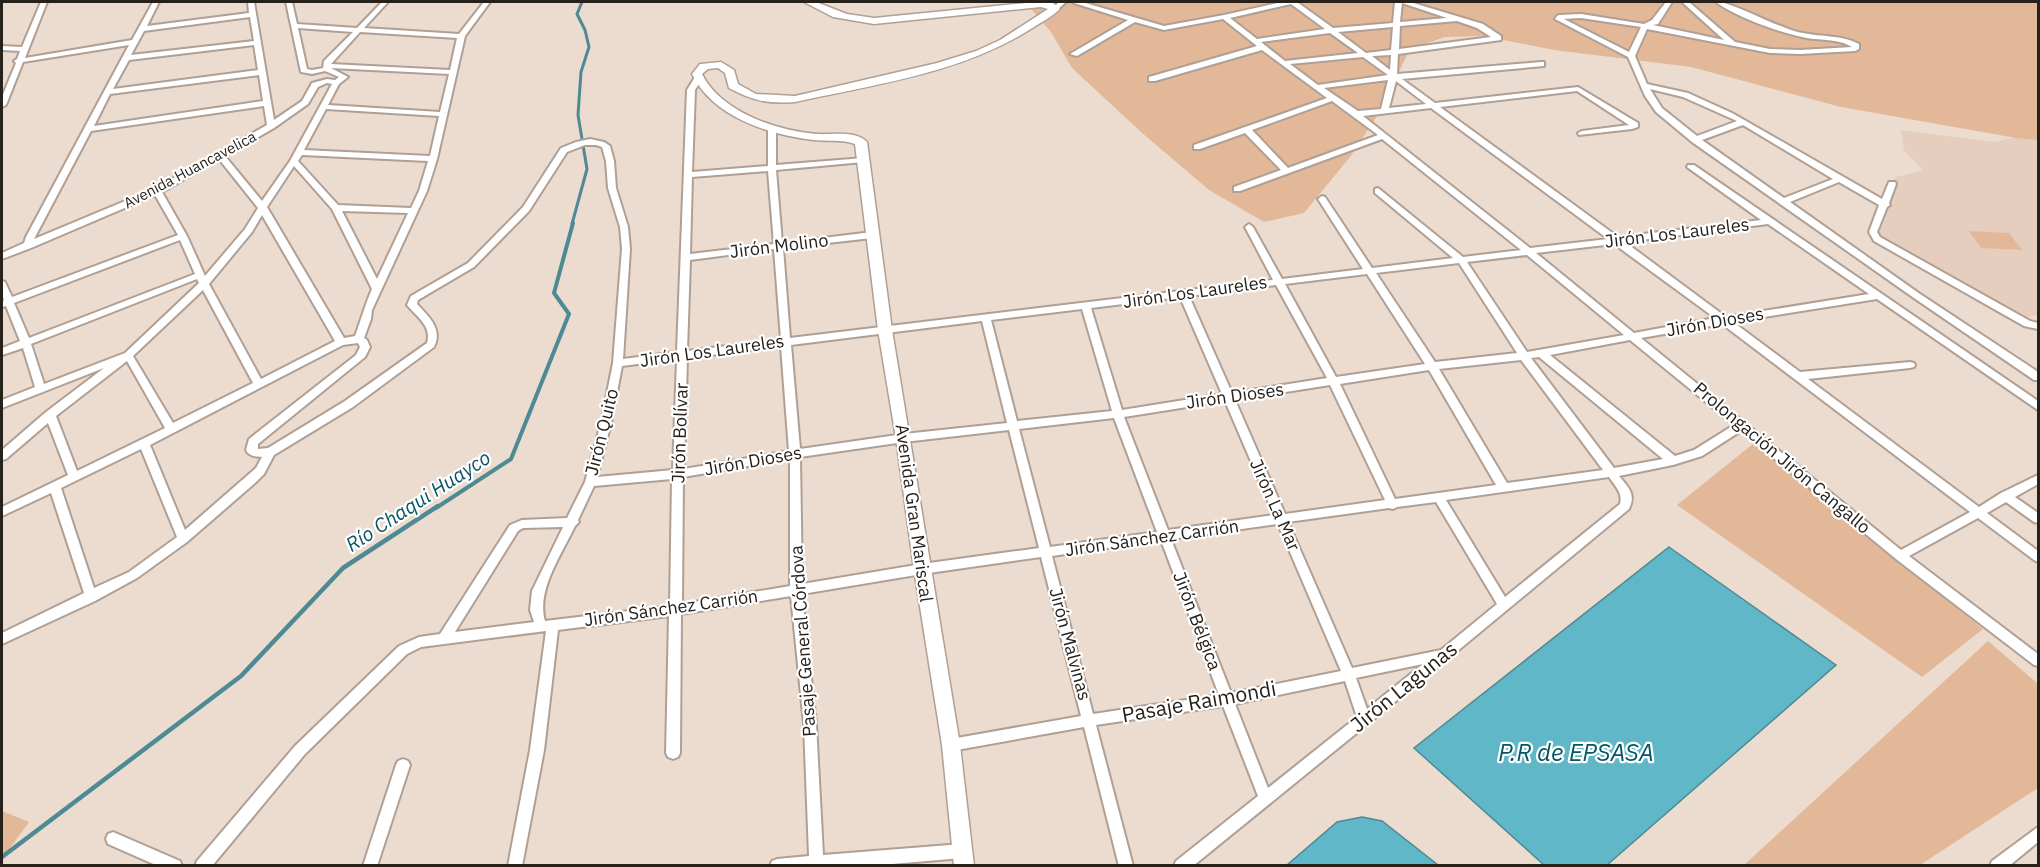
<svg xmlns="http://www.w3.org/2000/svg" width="2040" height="867" font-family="'IBM Plex Sans',sans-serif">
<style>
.built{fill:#e5cebd}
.green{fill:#e2b898}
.water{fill:#5fb7c8;stroke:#4e8a94;stroke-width:1.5}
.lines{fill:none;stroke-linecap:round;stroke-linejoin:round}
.stream-far2{stroke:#4e8a94;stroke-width:3}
.stream-far1{stroke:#4e8a94;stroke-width:4}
.stream{stroke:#4e8a94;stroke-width:4.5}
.street-casing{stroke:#af9f94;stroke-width:4}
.secondary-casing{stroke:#af9f94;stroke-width:3}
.street{fill:#fff;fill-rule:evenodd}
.secondary{fill:#fff;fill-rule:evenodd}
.labels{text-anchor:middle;stroke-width:4.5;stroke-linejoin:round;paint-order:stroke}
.far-street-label{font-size:15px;fill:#27211c;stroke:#fff}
.street-label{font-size:18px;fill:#27211c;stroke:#fff}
.water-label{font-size:20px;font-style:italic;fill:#055662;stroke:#fff}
.near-street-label{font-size:21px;fill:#27211c;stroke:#fff}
.near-water-label{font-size:24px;font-style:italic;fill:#055662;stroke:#fff}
</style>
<rect width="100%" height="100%" fill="#ecdccf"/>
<path class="built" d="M1901,130L1994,142L2038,132V315L2029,317L2011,315L1875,236L1868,227L1896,177L1923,170L1904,151Z"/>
<g class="green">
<path d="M1013,2H2038V140L2016,138L1841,107L1691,67L1554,50L1483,36L1445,37L1410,49L1379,113L1350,157L1304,213L1264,222L1209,190L1141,132L1072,68L1051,32L1031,9Z"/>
<path d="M1969,231L2009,233L2022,250L1981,248Z"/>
<path d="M1754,443L1983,629L1922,677L1677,505Z"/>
<path d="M1988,641L2038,684V788L1920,865H1744Z"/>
<path d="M2,811L29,822L2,859Z"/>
</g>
<g class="water">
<path d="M1669,547L1836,665L1607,865H1544L1414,748Z"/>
<path d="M1362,817L1382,821L1438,865H1287L1337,822Z"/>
</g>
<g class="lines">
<path class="stream-far2" d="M572,224L587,169L578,115L581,72L589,47L585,30L577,14L582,2"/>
<path class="stream-far1" d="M436,508L511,459L569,314L554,293L573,223"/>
<path class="stream" d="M2,857L241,676L343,568L438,506"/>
<defs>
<g id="street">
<path d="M41,2H47L25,58L132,40L153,2H159L147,26L249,13L248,2H254L274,120L302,101L312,83L327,79L335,80L339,77L325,71L312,74L301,72L286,2H292L297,24L357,28L382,2H388L364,28L459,34L484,2H490L465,36L437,159L427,191L372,310L371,319L364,338L367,340L370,347L365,357L258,444V449L268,448L345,401L427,343C432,326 417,317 407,305L411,296L468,263L523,207L561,148L576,142L590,139L604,142L610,146L614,161L616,188L628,227L630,249L623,359L677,352L687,90L695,77H698L702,79L695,90L692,172L768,166V128L772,126L776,128V165L864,158L868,160L864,162L776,170L782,243L872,232L876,235L872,238L783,248L790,338L1273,280L1245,227L1249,224L1253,227L1282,279L1363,269L1318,199L1322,196L1325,197L1372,268L1453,258L1375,193V189L1378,188L1463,257L1521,250L1382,139L1240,191H1234V187L1281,170L1245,133L1200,149H1194V145L1327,98L1262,50L1155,81H1149V77L1257,46L1223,19L1164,30L1135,22L1077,56L1070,54L1128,20L1074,3L1073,2H1082L1164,26L1224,15L1282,2H1297L1333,28L1393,23L1395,2H1410L1483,24L1501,36V40L1398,54L1397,74L1541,62H1544V66L1402,79L1435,103L1578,87L1638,123V127L1632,129L1579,135L1578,133L1582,131L1629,125L1577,91L1440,107L1618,237L1761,220L1687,167L1688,165H1694L2038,401V410L1877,299L1733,322L1800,372L1910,362L1914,363L1915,365L1914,367L1910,368L1808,379L1979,507L2001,493L2038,475V484L2015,497L2038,513V523L2034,522L2006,502L1987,513L2038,551V562L2034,560L1978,518L1909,556L2038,654V666L2034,665L1896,559L1741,431L1702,456L1673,465L1619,476C1629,488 1636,494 1629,509L1449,658L1193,866H1174L1176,861L1258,796L1223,706L1096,725L1133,866H1119L1084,727L951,751L946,749L944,745L946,741L951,739L1081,716L1041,557L922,574L802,594L816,724L823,855L962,844L967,846L969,851L967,856L962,858L869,866H770L772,861L777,859L809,856L804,724L791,596L681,614L680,753L678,757L673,759L668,757L666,753L669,616L558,630L544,750L522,866H508L530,750L546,631L421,647L407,654L305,754L212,866H195L197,861L295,746L399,646L419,637L440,634L510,525L522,520L567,518L585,482L601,423L613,363L622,249L620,227L608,188L606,161L602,147L596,145H585L567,152L529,211L474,267L418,300L417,304C429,317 443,329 434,347L353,407L274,455L264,474L255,483L187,542L137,578L95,601L2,644V633L84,593L51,493L2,516V507L68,475L48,423L6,459L2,460V450L46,412L104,368L2,408V400L35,387L23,348L2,355V348L20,341L6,306L2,307V301L4,300L2,294V281L5,282L12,297L178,235L155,195L31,248L2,259V253L24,243L26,237L129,45L23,62L6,105L2,107V97L16,63L14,61L17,59L20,51L2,50V46L22,47ZM1402,3L1447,18L1400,22ZM1291,4L1325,29L1257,39L1230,18ZM250,17L254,41L131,55L144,31ZM1457,21L1477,28L1491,37L1399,49L1400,26ZM1393,27L1391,50L1366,53L1338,32ZM298,28L353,32L324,61L323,68L312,70L307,69ZM360,32L457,38L450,70L331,64ZM1330,33L1358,53L1285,61L1261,42ZM254,45L258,70L113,89L129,60ZM1391,55L1390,70L1372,56ZM1363,57L1388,75L1318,85L1290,64ZM331,68L449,74L440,112L328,105L339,84L348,77ZM259,75L263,101L94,126L110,94ZM1388,80L1381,109L1358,111L1324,88ZM1396,81L1426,104L1389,108ZM327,83L332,84L290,161L262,201L225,156L274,128L308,104L318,87ZM1332,101L1378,135L1288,168L1252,130ZM264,106L267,125L154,189L34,239L91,131ZM1431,108L1608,239L1530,248L1363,116ZM326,109L439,116L430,156L304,150ZM302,155L428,161L419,191L411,208L338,205L298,161ZM219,159L258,208L245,229L205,276L187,236L162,192ZM294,166L332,209L372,289C365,305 361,320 355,336L344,338L267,207ZM768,171L774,244L690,254L692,177ZM342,211L408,213L377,279ZM262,215L335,341L261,379L209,284L252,232ZM1768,224L1869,294L1726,317L1625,242ZM180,240L195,274L29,338L14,303ZM1614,244L1715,318L1634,333L1536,253ZM774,249L781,339L687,351L690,260ZM1527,255L1624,335L1527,352L1467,262ZM1459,263L1517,353L1435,362L1376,273ZM1367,274L1425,364L1336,377L1285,284ZM197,279L199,283L125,353L44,384L31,344ZM1276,285L1327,378L1232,393L1189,296ZM203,290L253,383L173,423L133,356ZM1180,297L1222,394L1122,410L1091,308ZM1082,309L1112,411L1017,421L991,320ZM982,321L1007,423L904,434L800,449L791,345ZM1722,324L1970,512L1901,550L1641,338ZM1630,340L1734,425L1694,450L1675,456L1550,355ZM358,343L360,347L356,355L249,439L246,450C249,456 256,457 262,457L256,468L185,530L150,445L343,345ZM781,346L789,451L684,469L687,358ZM1539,357L1663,459L1614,468L1531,358ZM677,359L673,470L597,477L611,423L622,366ZM1521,360L1603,470L1507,483L1439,369ZM127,361L165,428L77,471L56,416ZM1429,370L1496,485L1395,499L1340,384ZM1330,385L1385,500L1285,514L1235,400ZM1225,401L1274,515L1168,530L1124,417ZM1114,418L1157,532L1050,547L1019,429ZM1009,430L1039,548L922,564L802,584L800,457L904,442ZM141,449L177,537L129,572L94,588L61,488ZM790,459V586L682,604L683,477ZM1609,477C1615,486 1623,493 1620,504L1505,597L1446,500ZM672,479L670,606L545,621C536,590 562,554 575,526L579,522L578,520L594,486ZM1436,502L1497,604L1441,650L1352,668L1288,522L1389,508L1393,509L1397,507ZM1278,524L1341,671L1231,693L1171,539ZM563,527L532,591L530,610L534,622L455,632L518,531L523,528ZM1161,540L1219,695L1093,714L1052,556ZM1423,664L1367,709L1356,678ZM1345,681L1357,717L1268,788L1235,704Z"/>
<path d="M1059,2H1066L1057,10H1053V8Z"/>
<path d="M1666,2H1672L1658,24L1653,25L1724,40L1682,2H1689L1735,42L1770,49L1800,50L1852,47C1838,38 1818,41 1802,37C1778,32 1734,16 1716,2C1729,1 1765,21 1781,26C1788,29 1796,32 1803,33C1822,37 1842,35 1859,44V49L1855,51L1800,54L1770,53L1647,29L1635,56L1647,84L1688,93L1732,113L1882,199L1889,182H1895L1896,184L1889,203L1890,205L1887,207L1877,232L1880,237L2030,321L2038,323V329L2024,326L1874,241L1869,232L1879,205L1839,182L1790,202L1920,294L2038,372V380H2034L1914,298L1692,142L1656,112L1645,96L1628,57L1555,19L1557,16L1559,15L1581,14L1644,24L1652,20ZM1581,18L1641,27L1629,52L1564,19ZM1650,89L1683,97L1737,121L1697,136L1662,108ZM1743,125L1833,179L1784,198L1702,140Z"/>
<path d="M403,759L408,761L410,765L377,866H363L396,765L398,761Z"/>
<path d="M2038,827V842L2009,866H1990L1992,861Z"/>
<path d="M113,832L180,861L182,866H158L108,844L106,839L108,834Z"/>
</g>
<path id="secondary" d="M804,2H816L847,14L874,18L1037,2H1052L1060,9C1053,16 1042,22 1034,27C963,73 876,84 795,102C768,104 753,101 729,88L725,73L718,68L708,69L702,74C721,112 777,131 818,134C833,135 855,130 867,142L892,330L960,745L974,866H954L942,745L914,569L896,438L878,330L855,144C842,139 828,142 814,140C769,135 713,117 692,74L700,64L721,62L734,70L738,84L756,94L795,96L937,63L976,51L1000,40L1048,9L1041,7L874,24L833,17Z"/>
</defs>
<use href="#street" class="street-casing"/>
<use href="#secondary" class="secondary-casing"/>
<use href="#street" class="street"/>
<use href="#secondary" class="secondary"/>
</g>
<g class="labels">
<g class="far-street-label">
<text transform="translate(190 170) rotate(-28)" y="5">Avenida Huancavelica</text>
</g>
<g class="street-label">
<text transform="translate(1677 233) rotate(-7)" y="6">Jirón Los Laureles</text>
<text transform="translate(779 246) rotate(-7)" y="6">Jirón Molino</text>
<text transform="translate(1195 292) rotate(-8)" y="6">Jirón Los Laureles</text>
<text transform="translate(1715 322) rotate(-10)" y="6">Jirón Dioses</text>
<text transform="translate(712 351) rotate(-8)" y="6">Jirón Los Laureles</text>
<text transform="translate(1235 396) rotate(-8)" y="6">Jirón Dioses</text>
<text transform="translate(602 432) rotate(-76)" y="6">Jirón Quito</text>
<text transform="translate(680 433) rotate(-88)" y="6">Jirón Bolívar</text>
<text transform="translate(1782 458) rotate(40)" y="6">Prolongación Jirón Cangallo</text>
<text transform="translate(753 461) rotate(-10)" y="6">Jirón Dioses</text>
<text transform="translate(1275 505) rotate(66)" y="6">Jirón La Mar</text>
<text transform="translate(914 513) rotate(82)" y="6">Avenida Gran Mariscal</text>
<text transform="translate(1152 538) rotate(-8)" y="6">Jirón Sánchez Carrión</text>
<text transform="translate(671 608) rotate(-8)" y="6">Jirón Sánchez Carrión</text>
<text transform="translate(1197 621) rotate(69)" y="6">Jirón Bélgica</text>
<text transform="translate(803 641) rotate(-94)" y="6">Pasaje General Córdova</text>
<text transform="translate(1070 644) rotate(75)" y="6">Jirón Malvinas</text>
</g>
<g class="water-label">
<text transform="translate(418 501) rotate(-33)" y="7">Río Chaqui Huayco</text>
</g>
<g class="near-street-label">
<text transform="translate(1404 687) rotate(-39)" y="7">Jirón Lagunas</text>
<text transform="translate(1199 702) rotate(-10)" y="7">Pasaje Raimondi</text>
</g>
<g class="near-water-label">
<text x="1576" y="761">P.R de EPSASA</text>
</g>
</g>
<rect width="2040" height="867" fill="none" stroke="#27211c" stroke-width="6"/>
</svg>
